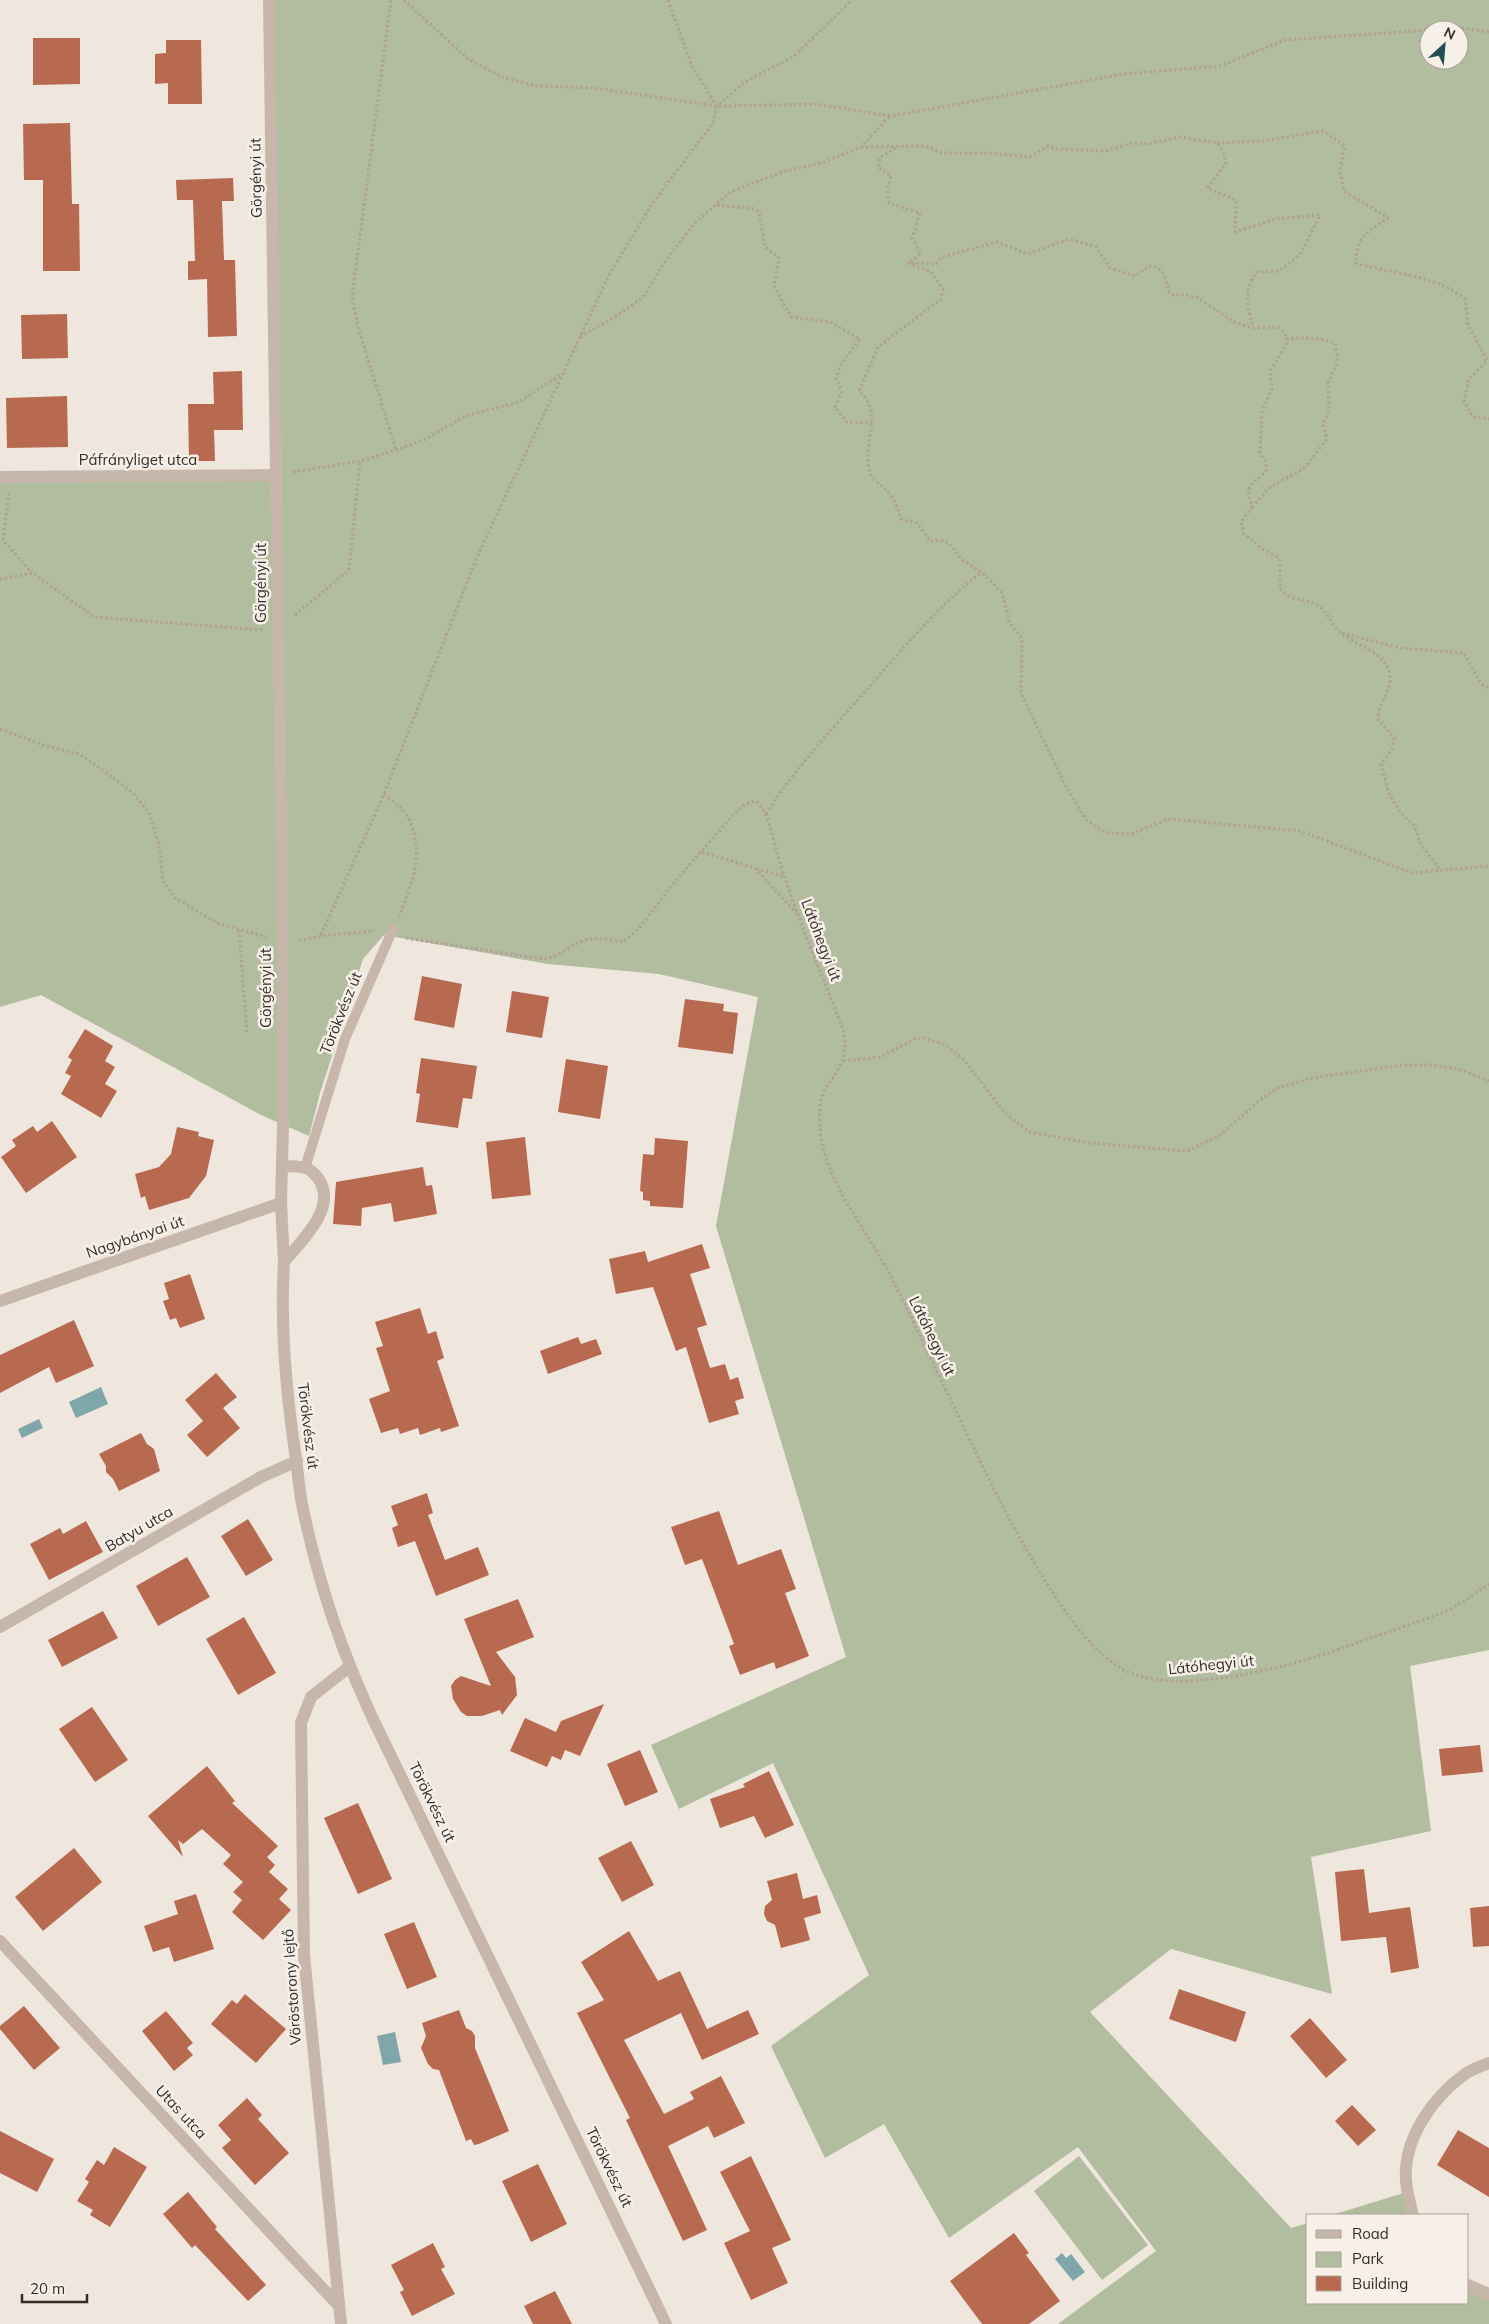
<svg xmlns="http://www.w3.org/2000/svg" width="1489" height="2324" font-family="Mulish,sans-serif">
<style>
.green{fill:#b2bc9e;fill-rule:evenodd}
.water{fill:#7fa7a9}
.building{fill:#b86a51}
.lines{fill:none;stroke-linecap:round;stroke-linejoin:round}
.path{stroke:#b1a194;stroke-width:3;stroke-dasharray:2.5 2.5;stroke-linecap:butt}
.service{stroke:#c6b7aa;stroke-width:10}
.minor{stroke:#c6b7aa;stroke-width:12}
.tertiary{stroke:#c6b7aa;stroke-width:12}
.labels{text-anchor:middle;stroke-width:5;stroke-linejoin:round;paint-order:stroke}
.street-label{font-size:15px;fill:#342c29;stroke:#f7f0e8}
</style>
<rect width="100%" height="100%" fill="#efe6dd"/>
<g class="green">
<path d="M269,0H1489V1650L1410,1666L1431,1831L1311,1857L1332,1994L1171,1949L1090,2012L1291,2228L1308,2223V2303H1468V2285L1489,2294V2324H1058L1156,2251L1078,2147L949,2238L884,2124L825,2158L771,2046L869,1975L773,1763L679,1809L651,1745L846,1657L716,1226L758,997L659,974L548,964L384,935L363,959L320,1093L309,1136L261,1115L41,995L0,1007V477L276,474ZM1429,30H1459V60H1429Z"/>
<path d="M1079,2156L1148,2245L1102,2280L1034,2191Z"/>
<path d="M1407,2192L1413,2215H1332Z"/>
</g>
<g class="water">
<path d="M101,1387L108,1404L76,1418L69,1402Z"/>
<path d="M39,1419L43,1428L22,1438L18,1429Z"/>
<path d="M395,2032L401,2062L383,2065L377,2036Z"/>
<path d="M1062,2253L1066,2258L1071,2254L1085,2272L1073,2281L1055,2259Z"/>
</g>
<g class="building">
<path d="M33,38H80V84L33,85Z"/>
<path d="M166,40H201L202,104H168V83L155,84V54L166,53Z"/>
<path d="M70,123L72,204H79L80,271H43V180H24L23,124Z"/>
<path d="M233,178L234,201H222L224,260H235L237,336L208,337L207,279L188,280V261H195L193,200H177L176,180Z"/>
<path d="M67,314L68,358L22,359L21,315Z"/>
<path d="M242,371L243,430H214L215,461H189L188,404H214L213,372Z"/>
<path d="M67,396L68,447L7,448L6,398Z"/>
<path d="M422,976L462,984L454,1028L414,1020Z"/>
<path d="M512,991L549,997L542,1038L506,1032Z"/>
<path d="M685,999L724,1004L723,1011L738,1013L733,1054L678,1047Z"/>
<path d="M85,1029L113,1046L105,1061L115,1067L105,1084L117,1091L101,1118L61,1094L71,1076L65,1073L72,1060L68,1057Z"/>
<path d="M421,1058L477,1066L472,1099L463,1098L458,1128L416,1122L420,1094L416,1093Z"/>
<path d="M566,1059L608,1066L600,1119L558,1112Z"/>
<path d="M52,1121L77,1157L26,1193L1,1157L16,1146L12,1140L33,1126L37,1132Z"/>
<path d="M177,1127L199,1132L198,1136L214,1140L206,1176L189,1198L149,1210L145,1196L141,1198L135,1174L159,1167L171,1154Z"/>
<path d="M525,1137L531,1195L492,1199L486,1142Z"/>
<path d="M655,1138L688,1141L683,1208L650,1206V1201L643,1200V1192L640,1191L643,1154L654,1155Z"/>
<path d="M423,1167L426,1186L432,1185L437,1214L394,1222L391,1203L362,1208L361,1226L333,1224L336,1182Z"/>
<path d="M702,1244L710,1268L690,1274L707,1325L697,1328L710,1368L725,1364L730,1380L738,1377L744,1398L735,1401L739,1414L709,1423L686,1347L676,1351L653,1287L616,1294L609,1259L645,1251L648,1262Z"/>
<path d="M190,1274L205,1319L180,1328L176,1318L170,1320L163,1301L169,1299L164,1283Z"/>
<path d="M420,1308L428,1334L436,1331L444,1358L437,1361L459,1426L441,1432L440,1428L420,1435L418,1428L400,1434L398,1428L381,1433L369,1399L390,1391L376,1348L383,1346L375,1322Z"/>
<path d="M74,1320L94,1366L56,1383L49,1367L0,1393V1355Z"/>
<path d="M578,1337L581,1344L596,1339L602,1354L548,1374L540,1351Z"/>
<path d="M216,1373L237,1397L223,1408L240,1428L207,1457L187,1435L203,1421L185,1400Z"/>
<path d="M141,1433L147,1444L154,1449L160,1471L119,1491L113,1479L106,1472V1466L99,1454Z"/>
<path d="M427,1493L433,1513L428,1515L445,1560L478,1547L489,1575L436,1596L415,1541L398,1547L392,1528L398,1525L391,1506Z"/>
<path d="M719,1511L738,1565L781,1549L796,1589L785,1593L809,1656L776,1669L774,1662L740,1675L729,1646L734,1644L702,1559L685,1565L671,1527Z"/>
<path d="M248,1519L273,1560L246,1576L221,1536Z"/>
<path d="M86,1521L103,1552L49,1580L30,1544L60,1528L63,1534Z"/>
<path d="M187,1557L210,1597L158,1626L136,1586Z"/>
<path d="M518,1599L534,1637L496,1652L515,1677L517,1695L502,1715L500,1710L482,1716H467L461,1712L453,1699L451,1686L455,1680L461,1676L491,1686L464,1619Z"/>
<path d="M103,1611L118,1638L62,1667L48,1640Z"/>
<path d="M244,1617L276,1673L238,1695L206,1639Z"/>
<path d="M604,1704L580,1756L565,1750L561,1760L552,1756L547,1767L510,1751L525,1718L556,1732L561,1721Z"/>
<path d="M92,1707L128,1760L95,1782L59,1729Z"/>
<path d="M1480,1745L1483,1772L1442,1776L1439,1749Z"/>
<path d="M640,1750L658,1792L625,1806L607,1764Z"/>
<path d="M207,1766L235,1801L232,1803L278,1846L267,1857L275,1865L269,1872L288,1889L279,1899L291,1910L263,1940L232,1912L242,1900L233,1892L243,1882L223,1864L231,1855L202,1829L183,1844L178,1840L183,1857L148,1816Z"/>
<path d="M769,1771L794,1825L765,1838L754,1816L720,1828L710,1799L745,1787L743,1784Z"/>
<path d="M358,1803L392,1879L358,1894L324,1818Z"/>
<path d="M631,1841L654,1885L622,1902L598,1858Z"/>
<path d="M74,1848L102,1882L43,1931L15,1897Z"/>
<path d="M1364,1869L1369,1913L1410,1907L1419,1968L1391,1973L1386,1937L1341,1941L1335,1872Z"/>
<path d="M797,1873L803,1899L817,1895L821,1913L804,1918L810,1940L781,1948L775,1925L767,1921L764,1914L765,1906L772,1900L767,1881Z"/>
<path d="M196,1894L214,1949L174,1962L169,1947L153,1952L144,1926L178,1914L174,1901Z"/>
<path d="M1489,1906V1946L1473,1947L1470,1908Z"/>
<path d="M414,1922L437,1977L407,1989L384,1934Z"/>
<path d="M629,1931L658,1981L680,1971L707,2029L748,2010L759,2034L702,2060L681,2013L624,2040L664,2114L694,2099L690,2092L721,2076L745,2123L714,2138L708,2126L668,2146L707,2230L683,2241L626,2120L630,2118L577,2013L604,2000L581,1962Z"/>
<path d="M1179,1989L1246,2012L1236,2042L1169,2019Z"/>
<path d="M245,1994L286,2029L256,2063L211,2024L232,2000L237,2004Z"/>
<path d="M24,2006L60,2048L34,2070L0,2029V2026Z"/>
<path d="M459,2010L466,2028L472,2031L475,2036V2048L509,2131L479,2144L474,2145L471,2139L466,2141L439,2070L433,2069L428,2064L421,2048L426,2036L422,2023Z"/>
<path d="M166,2011L193,2043L187,2048L193,2055L174,2071L142,2031Z"/>
<path d="M1310,2018L1347,2060L1326,2078L1290,2036Z"/>
<path d="M247,2098L262,2115L258,2119L289,2153L255,2185L222,2148L231,2140L218,2125Z"/>
<path d="M1352,2105L1376,2130L1358,2146L1335,2121Z"/>
<path d="M1458,2130L1489,2148V2197L1437,2165Z"/>
<path d="M0,2131L54,2159L37,2192L0,2173Z"/>
<path d="M114,2147L147,2167L110,2227L90,2215L93,2210L77,2201L89,2182L85,2179L97,2160L104,2165Z"/>
<path d="M751,2156L791,2240L772,2248L788,2283L751,2300L724,2243L750,2231L720,2172Z"/>
<path d="M538,2164L567,2224L531,2242L502,2181Z"/>
<path d="M188,2192L217,2227L215,2229L266,2285L248,2301L195,2245L192,2248L163,2214Z"/>
<path d="M1014,2233L1029,2253L1026,2255L1060,2301L1029,2324H982L950,2281Z"/>
<path d="M433,2243L445,2267L441,2269L455,2294L412,2316L400,2292L404,2290L391,2265Z"/>
<path d="M555,2291L572,2324H533L524,2306Z"/>
</g>
<g class="lines">
<g class="path">
<path d="M391,0L352,297L358,327L396,450"/>
<path d="M404,0L468,59L502,77L537,86L595,88L717,106L816,104L891,116L1124,74L1220,66L1285,40L1429,30"/>
<path d="M668,0L692,66L716,105"/>
<path d="M1432,30L1460,28L1489,32"/>
<path d="M1217,143L1263,141L1323,131L1345,146L1340,169L1344,191L1388,218C1366,233 1358,236 1355,263C1392,274 1434,274 1465,299L1468,325L1487,361L1469,379L1464,401L1473,417L1489,419"/>
<path d="M861,147L925,146L942,153H989L1030,157L1048,146L1057,149L1106,151L1131,143L1148,144L1179,137L1217,143L1224,154L1226,164L1207,188L1236,200L1235,232L1275,219L1320,215L1300,255L1279,271L1256,272C1243,294 1247,304 1253,327"/>
<path d="M896,148L880,157L878,167L891,176L887,190L889,203L920,213L912,238L921,254L908,263L931,272L943,289L941,299L878,347L859,391C885,412 861,446 870,472C873,481 879,483 885,489C894,497 898,508 901,519L917,523L930,541L939,540L949,543L962,560L982,572L1002,593L1010,624L1022,638L1021,693L1065,785L1086,820L1106,833L1131,834L1168,819L1300,831L1412,873L1489,866"/>
<path d="M717,205L756,209L759,212L765,247L779,258L774,286L791,317L830,322L860,339L841,364L836,379L842,392L835,407L847,422L872,423"/>
<path d="M911,263L936,264L942,257L997,242L1028,254L1069,239L1096,247L1110,268L1135,276L1149,266C1165,267 1165,278 1169,292L1174,296L1184,294L1198,298L1234,322L1253,328L1277,327L1284,332L1288,341L1270,372L1272,389L1262,412L1260,453L1266,462V471L1251,485L1248,491L1252,507L1241,522L1244,534L1264,550L1276,556L1280,561V589C1291,601 1301,598 1315,604C1327,609 1330,623 1340,632C1354,645 1389,653 1390,676C1391,692 1378,704 1378,719L1394,738L1392,749L1381,764L1389,794L1403,816L1414,825L1421,845L1441,871"/>
<path d="M580,337L623,312L644,296L665,261L694,224L730,192L785,171L822,163L861,147L890,116"/>
<path d="M293,472L360,461L396,450L426,439L465,416L519,402L562,374"/>
<path d="M9,493L3,540L32,573"/>
<path d="M1252,507L1269,488L1304,468L1327,439L1323,424L1329,411L1328,383L1338,361L1335,343C1319,337 1303,338 1287,339"/>
<path d="M0,579L33,573L94,617L262,630"/>
<path d="M295,615L349,570L360,461"/>
<path d="M1342,633L1400,648L1464,653L1481,684L1489,688"/>
<path d="M0,729L43,745L79,754L104,771L133,793L149,812L159,844L163,881L175,898L219,924L267,937"/>
<path d="M384,794C392,801 405,810 409,819C425,853 412,885 399,916"/>
<path d="M766,814C793,771 828,734 862,695C900,653 936,607 982,572"/>
<path d="M702,852L755,868L799,916"/>
<path d="M756,869L784,876"/>
<path d="M239,930L247,1033"/>
<path d="M321,935L384,794L477,557L610,273L654,201L713,123L717,106L743,83L794,56L852,0"/>
<path d="M406,938L542,959C560,958 567,947 582,941C595,936 610,940 623,942L639,928L678,878L733,815L745,804L755,801C769,810 771,834 776,849C794,911 821,972 844,1032C847,1054 844,1061 832,1079C829,1084 825,1088 823,1093C818,1109 819,1127 822,1143C832,1188 861,1223 883,1262C904,1300 921,1339 940,1378C975,1448 1058,1641 1128,1672C1172,1691 1241,1676 1287,1665C1322,1656 1355,1643 1388,1632C1407,1625 1428,1619 1446,1611C1461,1604 1475,1593 1489,1584"/>
<path d="M299,941L321,936L374,931"/>
<path d="M843,1061L881,1057L916,1038H924L946,1045L965,1061L1004,1112L1029,1132L1090,1143L1187,1151L1219,1136L1260,1100L1277,1088L1312,1078L1403,1065H1433L1462,1070L1489,1081"/>
</g>
<path class="service" d="M305,1168L345,1039L393,929"/>
<g class="minor">
<path d="M269,0L283,944V1126L281,1203L284,1262"/>
<path d="M0,477L276,475"/>
<path d="M282,1166C290,1166 298,1166 306,1168C313,1171 316,1175 320,1181C336,1210 301,1241 284,1262"/>
<path d="M0,1301L281,1203"/>
<path d="M0,1627L261,1477L297,1461"/>
<path d="M0,1941L337,2304"/>
<path d="M1413,2215C1410,2204 1407,2193 1406,2181C1403,2139 1432,2098 1465,2074C1472,2069 1481,2066 1489,2063"/>
<path d="M1468,2285L1489,2294"/>
<path d="M341,2324L304,1955L301,1723L311,1697L349,1667"/>
</g>
<path class="tertiary" d="M284,1262C280,1329 286,1393 296,1459C298,1474 299,1489 302,1504C317,1578 340,1648 372,1717L666,2324"/>
</g>
<g class="labels">
<g class="street-label">
<text transform="translate(256 178) rotate(-91)" y="5">Görgényi út</text>
<text x="138" y="465">Páfrányliget utca</text>
<text transform="translate(261 583) rotate(-90)" y="5">Görgényi út</text>
<text transform="translate(821 940) rotate(69)" y="5">Látóhegyi út</text>
<text transform="translate(266 988) rotate(-90)" y="5">Görgényi út</text>
<text transform="translate(341 1013) rotate(-68)" y="5">Törökvész út</text>
<text transform="translate(135 1237) rotate(-19)" y="5">Nagybányai út</text>
<text transform="translate(932 1336) rotate(64)" y="5">Látóhegyi út</text>
<text transform="translate(308 1426) rotate(83)" y="5">Törökvész út</text>
<text transform="translate(139 1529) rotate(-30)" y="5">Batyu utca</text>
<text transform="translate(1211 1665) rotate(-6)" y="5">Látóhegyi út</text>
<text transform="translate(432 1802) rotate(64)" y="5">Törökvész út</text>
<text transform="translate(292 1987) rotate(-94)" y="5">Vöröstorony lejtő</text>
<text transform="translate(181 2112) rotate(47)" y="5">Utas utca</text>
<text transform="translate(609 2167) rotate(64)" y="5">Törökvész út</text>
</g>
</g>
<rect x="1306" y="2214" width="162" height="90" fill="#f7f0e8" stroke="#a9a29c"/>
<rect x="1316" y="2230" width="25" height="8" fill="#c6b7aa" stroke="#a9a29c"/>
<text x="1352" y="2239" font-size="15" fill="#342c29">Road</text>
<rect x="1316" y="2252" width="25" height="15" fill="#b2bc9e" stroke="#a9a29c"/>
<text x="1352" y="2264" font-size="15" fill="#342c29">Park</text>
<rect x="1316" y="2276" width="25" height="15" fill="#b86a51" stroke="#a9a29c"/>
<text x="1352" y="2289" font-size="15" fill="#342c29">Building</text>
<g transform="translate(1444 45) rotate(26)"><circle r="24" fill="#f7f0e8" stroke="#a9a29c"/>
<path d="M0-4L9 19L0 12L-9 19Z" fill="#234e51"/>
<text y="-8" font-size="14" font-weight="bold" text-anchor="middle" fill="#342c29">N</text>
</g>
<path d="M22 2294v8h65v-8" fill="none" stroke="#342c29" stroke-width="2.5"/>
<text x="30" y="2294" font-size="15" fill="#342c29" stroke="#f7f0e8" stroke-width="4" paint-order="stroke">20 m</text>
</svg>
